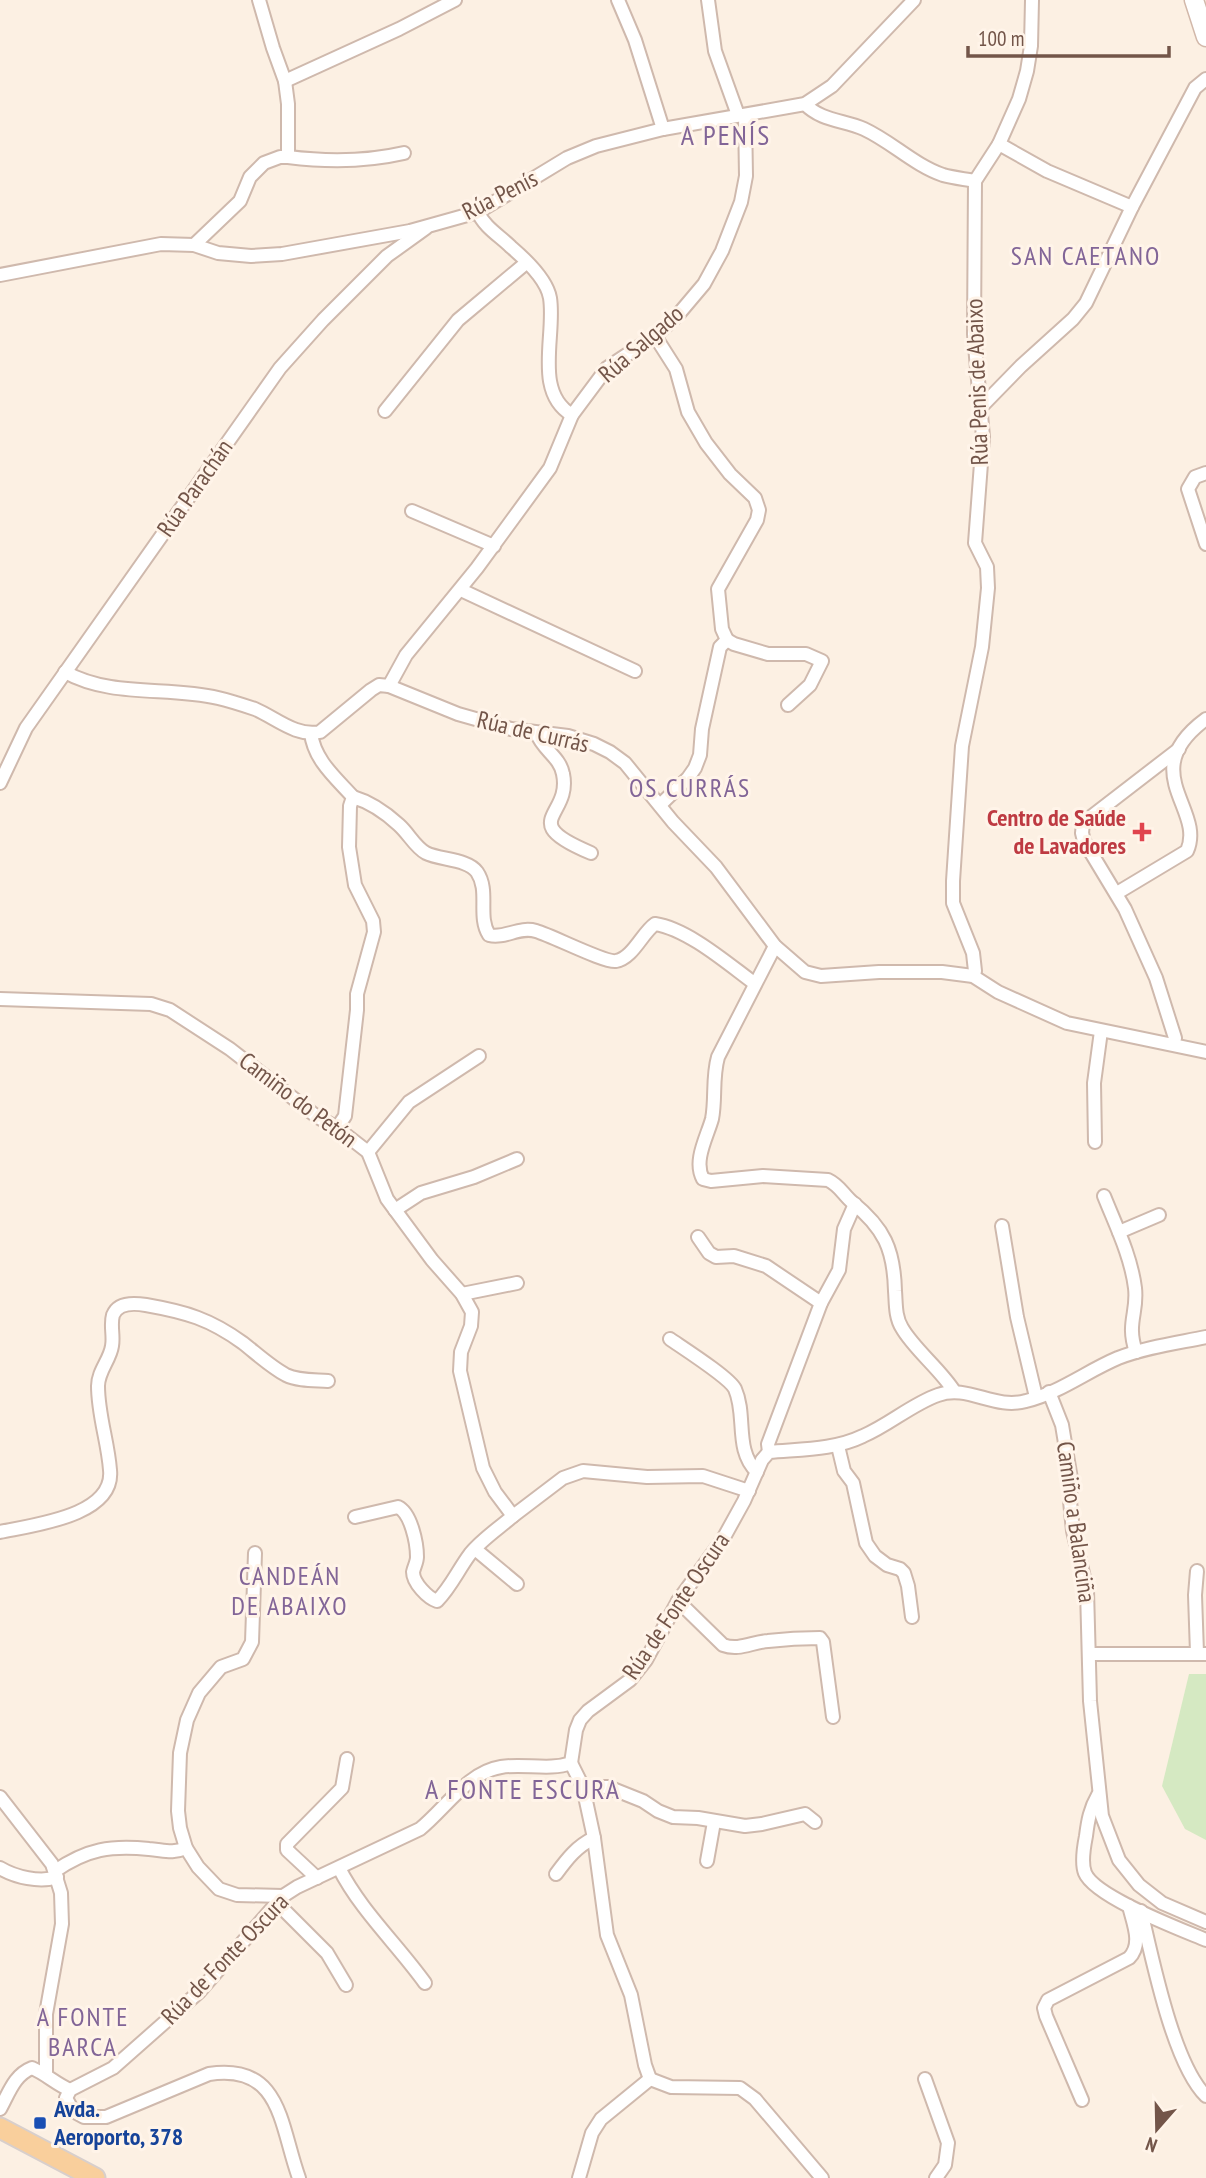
<svg xmlns="http://www.w3.org/2000/svg" width="1206" height="2178" font-family="'PT Sans Narrow',sans-serif">
<style>
.green{fill:#d5e9c2}
.lines{fill:none;stroke-linecap:round;stroke-linejoin:round}
.minor-casing{stroke:#cfb9ad;stroke-width:16}
.secondary-casing{stroke:#d2b8aa;stroke-width:21}
.primary-casing{stroke:#d8cfcc;stroke-width:23}
.minor{stroke:#fff;stroke-width:12}
.secondary{stroke:#fff;stroke-width:18}
.primary{stroke:#f9cf9c;stroke-width:19}
.health-dot{fill:#e0444e;stroke:#fff4e9;stroke-width:2.5}
.transit-dot{fill:#1a4fb4;stroke:#fff4e9;stroke-width:2.5}
.labels{text-anchor:middle;stroke-width:6;stroke-linejoin:round;paint-order:stroke}
.street-label{font-size:24px;fill:#735549;stroke:#fff4e9}
.health-label{font-size:24px;font-weight:bold;fill:#be3a42;stroke:#fff4e9;text-anchor:end}
.transit-label{font-size:24px;font-weight:bold;fill:#164399;stroke:#fff4e9;text-anchor:start}
.neighbourhood-label{font-size:26px;letter-spacing:2px;fill:#826597;stroke:#fff4e9}
.quarter-label{font-size:28px;letter-spacing:2px;fill:#826597;stroke:#fff4e9}
</style>
<rect width="100%" height="100%" fill="#fcf0e3"/>
<path class="green" d="M1189,1674H1206V1840L1185,1829L1162,1786Z"/>
<g class="lines">
<defs>
<g id="minor">
<path d="M618,0L635,40L663,129"/>
<path d="M708,0L715,51L738,115"/>
<path d="M285,81L399,29L455,0"/>
<path d="M805,104C821,121 844,120 864,129C892,142 914,165 943,175C954,178 965,179 975,181"/>
<path d="M999,144L1047,171L1132,207"/>
<path d="M288,157C328,162 365,162 404,153"/>
<path d="M478,212C484,227 500,236 511,247C525,259 547,280 550,298C556,335 533,392 572,415"/>
<path d="M194,245L240,201L250,177L264,163L280,157H288V104L285,81L273,48L259,0"/>
<path d="M0,275L161,244L194,245L218,253L251,256L282,254L410,231L478,212L567,158L596,146L663,129L805,104L832,86L914,0"/>
<path d="M655,336L676,369L688,412L706,443L730,474L755,498L759,510L757,520L718,589L722,629L727,640L720,647L702,729L700,755L695,768L688,778L660,805"/>
<path d="M981,407L1021,366L1073,319L1086,303L1132,207L1195,88L1206,79"/>
<path d="M385,411L458,320L526,263"/>
<path d="M1206,473L1195,477L1188,489L1206,544"/>
<path d="M412,511L494,546"/>
<path d="M461,590L635,671"/>
<path d="M727,640L734,644L768,654H806L822,661L810,685L788,705"/>
<path d="M65,672C112,698 168,686 218,698C231,701 243,705 255,709C276,718 296,737 320,732L371,690L379,685L389,686L458,714L511,729L568,736L594,744L610,752L625,763L673,822L716,867L775,946L805,972L821,976L879,972H942L973,976L998,992L1067,1023L1206,1052"/>
<path d="M389,686L406,655L477,568L550,468L572,415L607,368L655,336L677,316L704,284L722,251L741,202L746,176L745,115"/>
<path d="M311,733C314,760 336,778 353,797L350,806L349,847L355,885L373,921L374,932L357,994V1010L345,1116L337,1128"/>
<path d="M537,734C543,750 560,757 563,774C572,817 515,821 591,853"/>
<path d="M0,783L26,728L280,368L323,320L387,256L426,228"/>
<path d="M353,797C370,802 386,813 399,825C409,834 415,847 426,853C440,860 468,859 477,872C490,891 477,916 489,935C505,939 519,926 536,931C553,936 605,963 616,961C633,958 642,933 655,924C688,929 728,964 754,983"/>
<path d="M1117,893L1187,851C1206,809 1134,772 1206,719"/>
<path d="M775,946L718,1057C712,1078 716,1099 712,1119C707,1137 693,1161 703,1179L711,1181L763,1176L828,1180C839,1185 843,1194 852,1202C884,1228 894,1249 895,1291C896,1303 895,1317 902,1328C914,1349 940,1369 954,1391"/>
<path d="M973,976L975,971L973,953L953,903V881L962,746L982,647L988,588L987,567L975,543L983,437L974,334L975,181L999,144L1019,99L1027,71L1031,46L1032,0"/>
<path d="M0,999L151,1004L170,1010L230,1049L316,1116L337,1128L368,1152L387,1199L432,1260L462,1294L472,1312L471,1326L461,1352L460,1371L483,1468L495,1492L513,1516L563,1478L583,1471L647,1477L703,1476L749,1491"/>
<path d="M1173,1044L1175,1038L1156,978L1125,909L1084,841L1082,833L1083,823L1179,749"/>
<path d="M1095,1142L1094,1083L1101,1031"/>
<path d="M368,1152L409,1102L479,1056"/>
<path d="M1104,1196C1116,1226 1131,1256 1135,1288C1138,1313 1126,1323 1136,1352"/>
<path d="M395,1210L421,1193L474,1177L517,1159"/>
<path d="M1002,1226L1017,1317L1036,1397"/>
<path d="M1119,1232L1159,1215"/>
<path d="M698,1237L709,1253L716,1257L734,1256L766,1266L821,1303"/>
<path d="M462,1294L517,1283"/>
<path d="M670,1339C683,1348 730,1378 735,1389C747,1416 734,1450 757,1472"/>
<path d="M1049,1392L1062,1425L1071,1479L1070,1501L1073,1531L1087,1590L1090,1701L1102,1816L1119,1860L1139,1885L1162,1903L1206,1922"/>
<path d="M838,1446L844,1471L853,1483L866,1543L875,1556L887,1565L900,1569L904,1573L908,1586L912,1617"/>
<path d="M769,1452L768,1444L821,1303L839,1270L844,1229L855,1204"/>
<path d="M355,1517L398,1507C411,1513 417,1543 417,1557C417,1562 414,1567 413,1572C413,1583 428,1598 437,1601C451,1587 458,1570 470,1554C481,1540 499,1528 513,1516"/>
<path d="M0,1532C33,1525 115,1516 110,1470C108,1442 98,1415 98,1386C98,1371 110,1360 112,1346C114,1336 110,1325 113,1315C118,1302 134,1303 146,1305C186,1312 210,1319 243,1343C257,1354 271,1367 286,1375C298,1381 315,1380 328,1381"/>
<path d="M475,1549L517,1584"/>
<path d="M255,1553L252,1642L243,1659L221,1667L199,1693L187,1720L180,1753L178,1811L180,1828L186,1848L198,1867L219,1889L237,1895L283,1896"/>
<path d="M678,1601L723,1645C739,1651 752,1642 768,1641C785,1639 802,1638 820,1638L823,1642L833,1717"/>
<path d="M1197,1653L1195,1595L1197,1571"/>
<path d="M1089,1654H1206"/>
<path d="M571,1763L583,1787L594,1838L607,1935L631,1995L645,2065L650,2079"/>
<path d="M583,1787H608L643,1801L658,1811L673,1817L698,1818L745,1826L762,1824L805,1814L815,1822"/>
<path d="M1098,1795C1090,1809 1088,1820 1086,1836C1084,1846 1081,1863 1085,1873C1095,1897 1180,1929 1206,1940"/>
<path d="M0,1797L52,1864L61,1893L62,1924L46,2014V2074"/>
<path d="M707,1861L714,1822"/>
<path d="M0,1868C15,1877 40,1883 57,1877"/>
<path d="M339,1868C361,1911 397,1944 425,1983"/>
<path d="M55,1871C87,1849 111,1845 149,1849C164,1850 172,1854 186,1848"/>
<path d="M556,1874C567,1859 577,1846 594,1838"/>
<path d="M317,1878L287,1850V1844L342,1788L347,1759"/>
<path d="M277,1903L327,1953L346,1985"/>
<path d="M1141,1911C1152,1957 1173,2064 1206,2096"/>
<path d="M650,2079L671,2087L740,2088L755,2099L822,2178"/>
<path d="M925,2079L948,2143L945,2165L936,2178"/>
<path d="M1082,2100L1046,2016L1044,2008L1048,2000L1129,1958C1143,1944 1133,1923 1129,1906"/>
<path d="M0,2109C9,2093 14,2075 32,2068C46,2074 56,2084 70,2090"/>
<path d="M299,2178C280,2126 282,2063 209,2074L106,2117H84L73,2111L66,2098L70,2090L113,2068L199,1992L283,1896L297,1887L420,1829C445,1809 468,1772 501,1767C524,1763 549,1771 571,1763L576,1730L580,1720L588,1711L630,1680L646,1660L678,1601L723,1539L744,1501L762,1460L769,1452C801,1449 834,1450 863,1436C889,1425 912,1404 938,1395C968,1384 994,1410 1026,1401C1059,1393 1087,1371 1118,1358C1146,1347 1177,1343 1206,1337"/>
<path d="M579,2178L592,2133L601,2119L650,2079"/>
</g>
<path id="secondary" d="M1194,0L1206,37"/>
<path id="primary" d="M0,2128L95,2178"/>
</defs>
<use href="#minor" class="minor-casing"/>
<use href="#secondary" class="secondary-casing"/>
<use href="#primary" class="primary-casing"/>
<use href="#minor" class="minor"/>
<use href="#secondary" class="secondary"/>
<use href="#primary" class="primary"/>
</g>
<path class="health-dot" d="M1138.5 821.5h7v7h7v7h-7v7h-7v-7h-7v-7h7z"/>
<rect class="transit-dot" x="33" y="2116" width="14" height="14" rx="3.5"/>
<g class="labels">
<g class="street-label">
<text transform="translate(500 195) rotate(-27)" y="8">Rúa Penís</text>
<text transform="translate(641 344) rotate(-41)" y="8">Rúa Salgado</text>
<text transform="translate(977 382) rotate(-92)" y="8">Rúa Penis de Abaixo</text>
<text transform="translate(195 488) rotate(-55)" y="8">Rúa Parachán</text>
<text transform="translate(533 732) rotate(13)" y="8">Rúa de Currás</text>
<text transform="translate(298 1100) rotate(37)" y="8">Camiño do Petón</text>
<text transform="translate(1076 1522) rotate(82)" y="8">Camiño a Balanciña</text>
<text transform="translate(676 1606) rotate(-56)" y="8">Rúa de Fonte Oscura</text>
<text transform="translate(225 1959) rotate(-46)" y="8">Rúa de Fonte Oscura</text>
</g>
<g class="health-label">
<text x="1126" y="826">Centro de Saúde<tspan x="1126" dy="28">de Lavadores</tspan></text>
</g>
<g class="transit-label">
<text x="54" y="2117">Avda.<tspan x="54" dy="28">Aeroporto, 378</tspan></text>
</g>
<g class="neighbourhood-label">
<text x="1086" y="265">SAN CAETANO</text>
<text x="690" y="797">OS CURRÁS</text>
<text x="290" y="1585">CANDEÁN<tspan x="290" dy="30">DE ABAIXO</tspan></text>
<text x="83" y="2026">A FONTE<tspan x="83" dy="30">BARCA</tspan></text>
</g>
<g class="quarter-label">
<text x="726" y="145">A PENÍS</text>
<text x="523" y="1799">A FONTE ESCURA</text>
</g>
</g>
<g transform="translate(1157 2129) rotate(200)" stroke="#fff4e9" stroke-width="5" paint-order="stroke">
<path d="M0-5L12 26L0 18L-12 26Z" fill="#735549"/>
<text y="-10" font-size="19" font-weight="bold" text-anchor="middle" fill="#735549">N</text>
</g>
<path d="M968 46v10h201v-10" fill="none" stroke="#735549" stroke-width="3.5"/>
<text x="978" y="46" font-size="21" fill="#735549" stroke="#fff4e9" stroke-width="5" paint-order="stroke">100 m</text>
</svg>
